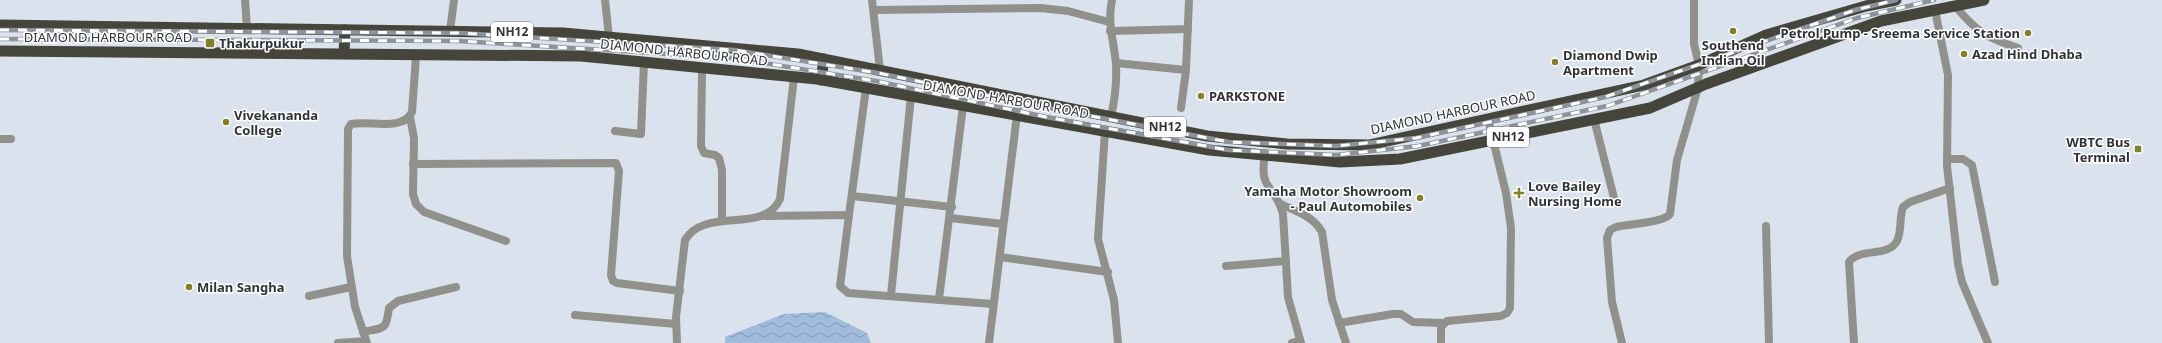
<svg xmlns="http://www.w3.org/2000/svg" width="2162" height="343" font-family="'Noto Sans',sans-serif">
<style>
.water{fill:url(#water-waves)}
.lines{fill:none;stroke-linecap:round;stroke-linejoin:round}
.minor{stroke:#91918c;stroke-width:8}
.tertiary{stroke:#91918c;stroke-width:8}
.trunk{stroke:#45453b;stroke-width:11}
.rail-casing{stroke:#8d939b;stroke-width:4.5}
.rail{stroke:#fff;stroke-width:3;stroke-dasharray:9;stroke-linecap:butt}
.poi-dot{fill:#848028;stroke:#fff;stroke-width:1.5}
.labels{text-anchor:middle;stroke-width:3;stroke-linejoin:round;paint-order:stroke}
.shield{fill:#fff;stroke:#6e7073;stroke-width:1}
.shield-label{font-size:12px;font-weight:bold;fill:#303337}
.poi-label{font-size:13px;font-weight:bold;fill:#303337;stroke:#fff;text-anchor:start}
.street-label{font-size:13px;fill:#303337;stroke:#fff}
</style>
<defs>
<pattern id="water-waves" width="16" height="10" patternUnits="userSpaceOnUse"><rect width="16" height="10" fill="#a0bbdc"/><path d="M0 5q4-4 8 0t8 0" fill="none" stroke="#8399b3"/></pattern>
</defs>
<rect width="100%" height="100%" fill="#dae3ed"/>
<path class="water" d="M825,312L867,333L871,343H725V337L784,314Z"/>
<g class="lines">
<g class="minor">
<path d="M245,0L247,29"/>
<path d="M605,0L609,37"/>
<path d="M872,0L880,70"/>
<path d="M1694,0V44L1699,65"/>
<path d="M1955,6C1977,32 1985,37 2018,48"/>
<path d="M874,10L1041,8L1068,11L1109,22"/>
<path d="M450,31L454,0"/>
<path d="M1110,31L1188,29"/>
<path d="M1116,63L1186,70"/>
<path d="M702,68L701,146L704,153L715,155L719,158L722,170V221"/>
<path d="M1181,108L1186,70L1189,0"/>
<path d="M410,117L414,138L413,194L416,204L424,212L506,241"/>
<path d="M1111,117C1115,99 1117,83 1116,64C1114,41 1107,24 1112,0"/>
<path d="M1594,119L1614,198"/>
<path d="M615,131L641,134L644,62"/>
<path d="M0,139H11"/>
<path d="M1265,155C1258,191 1276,185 1283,214L1288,297L1301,343"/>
<path d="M1947,159H1963L1972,165L1995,282"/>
<path d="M413,164L616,163L619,171L611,275L613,281L617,283L680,291"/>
<path d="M852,196L952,207"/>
<path d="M1281,204C1297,212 1313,216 1322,232L1332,300L1346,343"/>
<path d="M849,215L866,88"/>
<path d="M765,216L849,215L840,286L848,293L993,304"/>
<path d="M950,218L1003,224"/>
<path d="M1766,226L1769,343"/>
<path d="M1000,257L1108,272"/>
<path d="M1226,266L1286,261"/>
<path d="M891,295L911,96"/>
<path d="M309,296L351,287"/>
<path d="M939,299L963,106"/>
<path d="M575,315L676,324"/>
<path d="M1339,323L1393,314H1401L1413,322L1443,323"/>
<path d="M363,332C385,327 386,331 389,308L398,301L456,287"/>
<path d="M338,343L366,341"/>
<path d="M677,343L676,317L685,240C705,206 764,235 780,199L794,77"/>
<path d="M989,343L1019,98"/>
<path d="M1292,343L1300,341"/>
<path d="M1441,343V327L1447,321L1501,316L1507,313L1510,308L1511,228L1506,193L1488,119"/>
<path d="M1854,343L1849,262C1860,247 1888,258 1897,241C1902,231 1899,218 1903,207L1910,202L1950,188"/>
</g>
<g class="tertiary">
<path d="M1935,10L1948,75L1947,166L1958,264L1962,282L1988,343"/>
<path d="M1105,130L1098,239L1114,300L1118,343"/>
<path d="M367,343L355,307L347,256L348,129L351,124C369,120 403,132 412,112L416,56"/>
<path d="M1622,343L1612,302L1607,238L1610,230L1616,227C1627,224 1664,223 1670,214L1677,160L1698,88L1699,65"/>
</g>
<g class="trunk">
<path d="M0,25L563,33L798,54L1207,136L1287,144L1369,145L1644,85L1699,65L1766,35L1866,6L1896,0"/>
<path d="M0,51L581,56L817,79L1209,150L1340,162L1400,159L1650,108L1706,84L1881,21L1984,0"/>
<path d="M344,53L345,30"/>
<path d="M821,80L824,59"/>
</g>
<defs>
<g id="rail">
<path d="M0,30L460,33L734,50L878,73L1048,108L1229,142L1336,146L1416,138L1605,97L1855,10L1896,0"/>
<path d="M0,39L459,41L733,58L876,81L1046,117L1228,150L1336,155L1418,146L1607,106L1857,18L1934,0"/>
</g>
</defs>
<use href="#rail" class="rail-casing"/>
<use href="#rail" class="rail"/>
</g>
<g class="poi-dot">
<circle cx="1733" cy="31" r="4"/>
<circle cx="2028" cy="33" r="4"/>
<rect x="205" y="38" width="10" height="10" rx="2"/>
<circle cx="1964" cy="54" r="4"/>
<circle cx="1555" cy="62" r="4"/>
<circle cx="1201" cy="96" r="4"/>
<circle cx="226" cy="122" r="4"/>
<rect x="2134" y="145" width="8" height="8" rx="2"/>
<path d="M1517 187h4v4h4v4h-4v4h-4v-4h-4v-4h4z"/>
<circle cx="1420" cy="198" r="4"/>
<circle cx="189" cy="287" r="4"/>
</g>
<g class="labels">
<g class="shield">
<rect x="491" y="22" width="42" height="20" rx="3"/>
<rect x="1144" y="117" width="42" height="20" rx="3"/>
<rect x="1487" y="127" width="42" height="20" rx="3"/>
</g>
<g class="shield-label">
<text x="512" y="36">NH12</text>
<text x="1165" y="131">NH12</text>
<text x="1508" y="141">NH12</text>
</g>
<g class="poi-label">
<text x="2020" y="38" text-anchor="end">Petrol Pump - Sreema Service Station</text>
<text x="219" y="48">Thakurpukur</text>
<text x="1733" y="50" text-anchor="middle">Southend<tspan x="1733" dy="15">Indian Oil</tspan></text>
<text x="1972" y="59">Azad Hind Dhaba</text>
<text x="1563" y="60">Diamond Dwip<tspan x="1563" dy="15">Apartment</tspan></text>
<text x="1209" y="101">PARKSTONE</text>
<text x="234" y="120">Vivekananda<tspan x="234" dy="15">College</tspan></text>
<text x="2130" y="147" text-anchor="end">WBTC Bus<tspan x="2130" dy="15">Terminal</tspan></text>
<text x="1528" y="191">Love Bailey<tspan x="1528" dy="15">Nursing Home</tspan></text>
<text x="1412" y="196" text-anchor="end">Yamaha Motor Showroom<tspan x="1412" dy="15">- Paul Automobiles</tspan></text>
<text x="197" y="292">Milan Sangha</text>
</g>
<g class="street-label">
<text x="108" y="42">DIAMOND HARBOUR ROAD</text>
<text transform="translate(684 52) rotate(6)" y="5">DIAMOND HARBOUR ROAD</text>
<text transform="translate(1006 99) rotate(10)" y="5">DIAMOND HARBOUR ROAD</text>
<text transform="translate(1453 112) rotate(-12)" y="5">DIAMOND HARBOUR ROAD</text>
</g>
</g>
</svg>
